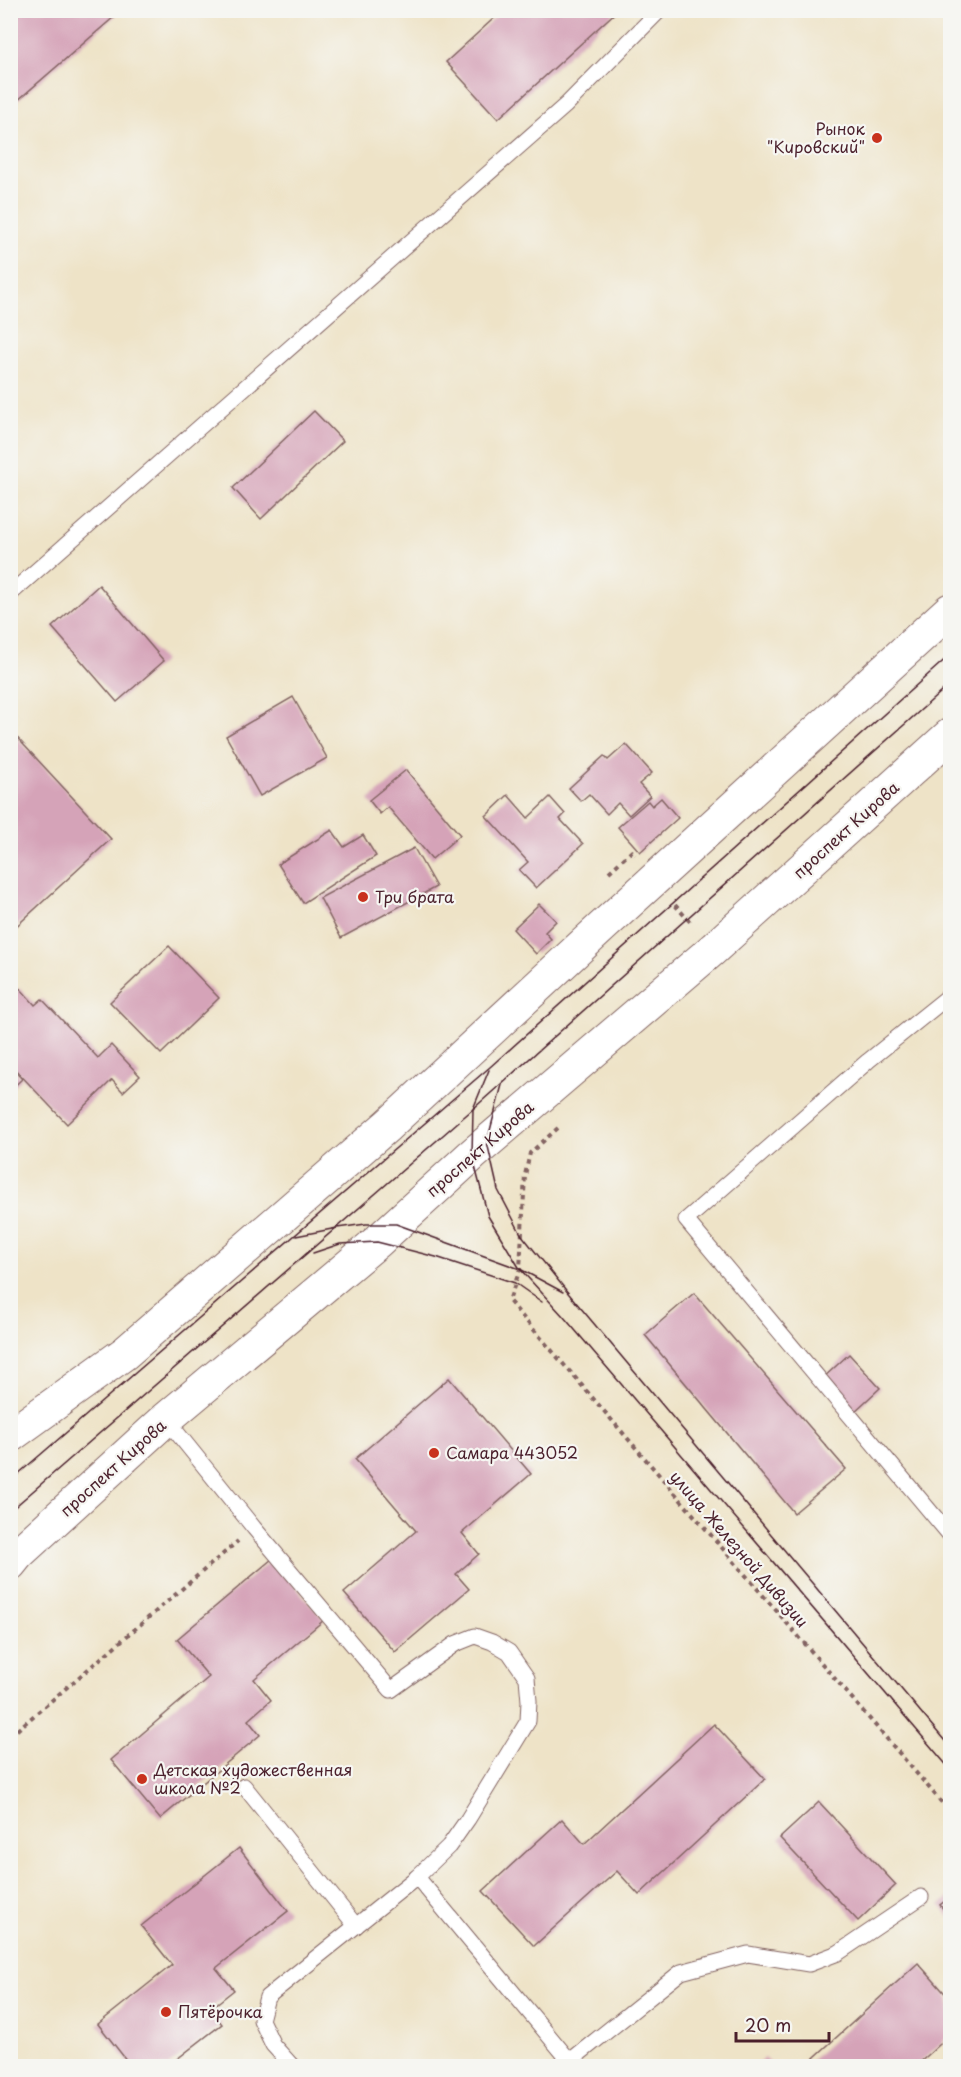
<svg xmlns="http://www.w3.org/2000/svg" width="961" height="2077" font-family="'Playpen Sans',sans-serif">
<style>
.building{fill:#d5a3b8}
.lines{fill:none;stroke-linecap:round;stroke-linejoin:round}
.service-casing{stroke:#836462;stroke-width:17}
.primary-casing{stroke:#836462;stroke-width:35}
.path{stroke:#836462;stroke-width:4;stroke-dasharray:4.5 4.5;stroke-linecap:butt}
.service{stroke:#fff;stroke-width:15}
.primary{stroke:#fff;stroke-width:33}
.tram{stroke:#4a1f2b;stroke-width:1.5}
.poi-dot{fill:#c8321e;stroke:#f6f6f2;stroke-width:2}
.labels{text-anchor:middle;stroke-width:4.5;stroke-linejoin:round;paint-order:stroke}
.poi-label{font-size:16px;fill:#4a1f2b;stroke:#f6f6f2;text-anchor:start}
.street-label{font-size:16px;fill:#4a1f2b;stroke:#f6f6f2}
</style>
<rect width="100%" height="100%" fill="#f6f6f2"/>
<filter id="ink" filterUnits="userSpaceOnUse"><feTurbulence type="fractalNoise" baseFrequency=".0167" numOctaves="2"/><feDisplacementMap in="SourceGraphic" scale="12" xChannelSelector="R" yChannelSelector="G"/><feConvolveMatrix kernelMatrix="1 2 1 2 8 2 1 2 1" color-interpolation-filters="sRGB"/></filter>
<filter id="wash" filterUnits="userSpaceOnUse"><feTurbulence type="fractalNoise" baseFrequency=".008" numOctaves="4" result="noise"/><feDisplacementMap in="SourceGraphic" scale="24" xChannelSelector="R" yChannelSelector="G"/><feGaussianBlur stdDeviation="1.35" result="paint"/><feColorMatrix in="noise" values="0 0 0 0 0 0 0 0 0 0 0 0 0 0 0 0 0 1.4 0 .05"/><feComposite in="paint" operator="in"/></filter>
<g filter="url(#wash)">
<rect width="100%" height="100%" fill="#eee3c7"/>
<g id="blocks">
<g class="building">
<path d="M10,10H122L10,107Z"/>
<path d="M503,10H618L498,119L446,62Z"/>
<path d="M314,411L343,441L261,519L233,488Z"/>
<path d="M99,585L164,661L117,702L52,627Z"/>
<path d="M293,697L327,758L260,796L226,736Z"/>
<path d="M10,730L111,839L10,932Z"/>
<path d="M626,744L652,773L639,784L650,796L629,815L618,803L607,814L589,794L581,801L569,788L604,756L608,760Z"/>
<path d="M406,770L460,835L432,859L388,807L380,814L369,800Z"/>
<path d="M508,795L528,818L550,797L565,814L560,819L583,844L536,888L519,870L528,862L486,816Z"/>
<path d="M661,798L678,818L640,852L618,827L648,801L652,806Z"/>
<path d="M332,830L344,847L363,835L376,856L303,903L278,864Z"/>
<path d="M414,848L436,887L341,938L320,898Z"/>
<path d="M539,904L556,921L545,932L551,939L536,954L513,929Z"/>
<path d="M169,946L219,998L161,1054L110,1002Z"/>
<path d="M20,988L35,1005L42,999L98,1058L111,1045L140,1076L123,1092L112,1080L67,1124L10,1064V997Z"/>
<path d="M10,1066L22,1079L10,1090Z"/>
<path d="M694,1293L846,1469L794,1513L645,1335Z"/>
<path d="M849,1354L880,1388L853,1413L822,1379Z"/>
<path d="M449,1378L531,1474L462,1533L479,1554L456,1574L469,1589L395,1652L344,1593L416,1531L355,1459Z"/>
<path d="M272,1559L324,1620L254,1679L271,1700L248,1720L260,1735L160,1819L111,1760L209,1677L177,1639Z"/>
<path d="M714,1724L765,1779L639,1895L617,1871L534,1946L483,1891L562,1819L584,1844Z"/>
<path d="M819,1802L896,1885L858,1921L780,1838Z"/>
<path d="M239,1848L288,1911L216,1968L234,1990L210,2009L222,2024L168,2066H131L98,2024L172,1965L141,1926Z"/>
<path d="M950,1897V1918L940,1905Z"/>
<path d="M918,1963L950,1999V2035L916,2066H805Z"/>
<path d="M765,2058L773,2066H756Z"/>
</g>
</g>
</g>
<g filter="url(#ink)">
<use href="#blocks" fill-opacity="0" stroke="#836462" stroke-width="1.5"/>
<g class="lines">
<defs>
<g id="service">
<path d="M10,594L566,105L660,10"/>
<path d="M950,995L868,1061L686,1220L950,1535"/>
<path d="M166,1419L254,1528L391,1690L455,1644L475,1636L492,1642L509,1652L527,1678L529,1701L528,1721L468,1819L449,1846L417,1877L574,2066"/>
<path d="M244,1786L356,1926"/>
<path d="M570,2061L681,1972L748,1954L809,1964L838,1953L921,1897"/>
<path d="M292,2066L273,2045L261,2020L267,1997L417,1877"/>
</g>
<g id="primary">
<path d="M10,1436L125,1353L387,1126L602,927L950,610"/>
<path d="M10,1564L18,1554L166,1419L377,1242L472,1155L711,951L950,735"/>
</g>
</defs>
<use href="#service" class="service-casing"/>
<use href="#primary" class="primary-casing"/>
<g class="path">
<path d="M609,872L632,851L635,855"/>
<path d="M675,905L692,924"/>
<path d="M558,1128L530,1153L525,1175L520,1269L509,1301L950,1812"/>
<path d="M10,1736L238,1541"/>
</g>
<use href="#service" class="service"/>
<use href="#primary" class="primary"/>
<g class="tram">
<path d="M489,1070L473,1109L472,1155L488,1216L520,1269L563,1316L950,1769"/>
<path d="M503,1081L487,1142L498,1190L521,1234L569,1294L950,1747"/>
<path d="M296,1236L337,1228L366,1224H396L520,1269L563,1292"/>
<path d="M313,1253L340,1244L377,1242L436,1257L515,1283L542,1302"/>
<path d="M10,1481L490,1067L950,655"/>
<path d="M10,1511L473,1109L950,684"/>
</g>
</g>
</g>
<g class="poi-dot">
<circle cx="877" cy="138" r="6"/>
<circle cx="363" cy="897" r="6"/>
<circle cx="434" cy="1453" r="6"/>
<circle cx="142" cy="1779" r="6"/>
<circle cx="166" cy="2012" r="6"/>
</g>
<g class="labels">
<g class="poi-label">
<text x="865" y="135" text-anchor="end">Рынок<tspan x="865" dy="18">"Кировский"</tspan></text>
<text x="375" y="903">Три брата</text>
<text x="446" y="1459">Самара 443052</text>
<text x="154" y="1776">Детская художественная<tspan x="154" dy="18">школа №2</tspan></text>
<text x="178" y="2018">Пятёрочка</text>
</g>
<g class="street-label">
<text transform="translate(846 830) rotate(-42)" y="6">проспект Кирова</text>
<text transform="translate(480 1149) rotate(-41)" y="6">проспект Кирова</text>
<text transform="translate(113 1468) rotate(-42)" y="6">проспект Кирова</text>
<text transform="translate(739 1549) rotate(49)" y="6">улица Железной Дивизии</text>
</g>
</g>
<rect width="961" height="2077" fill="none" stroke="#f6f6f2" stroke-width="36"/>
<path d="M736 2032v9h93v-9" fill="none" stroke="#4a1f2b" stroke-width="3"/>
<text x="745" y="2032" font-size="18" fill="#4a1f2b" stroke="#f6f6f2" stroke-width="4.5" paint-order="stroke">20 m</text>
</svg>
